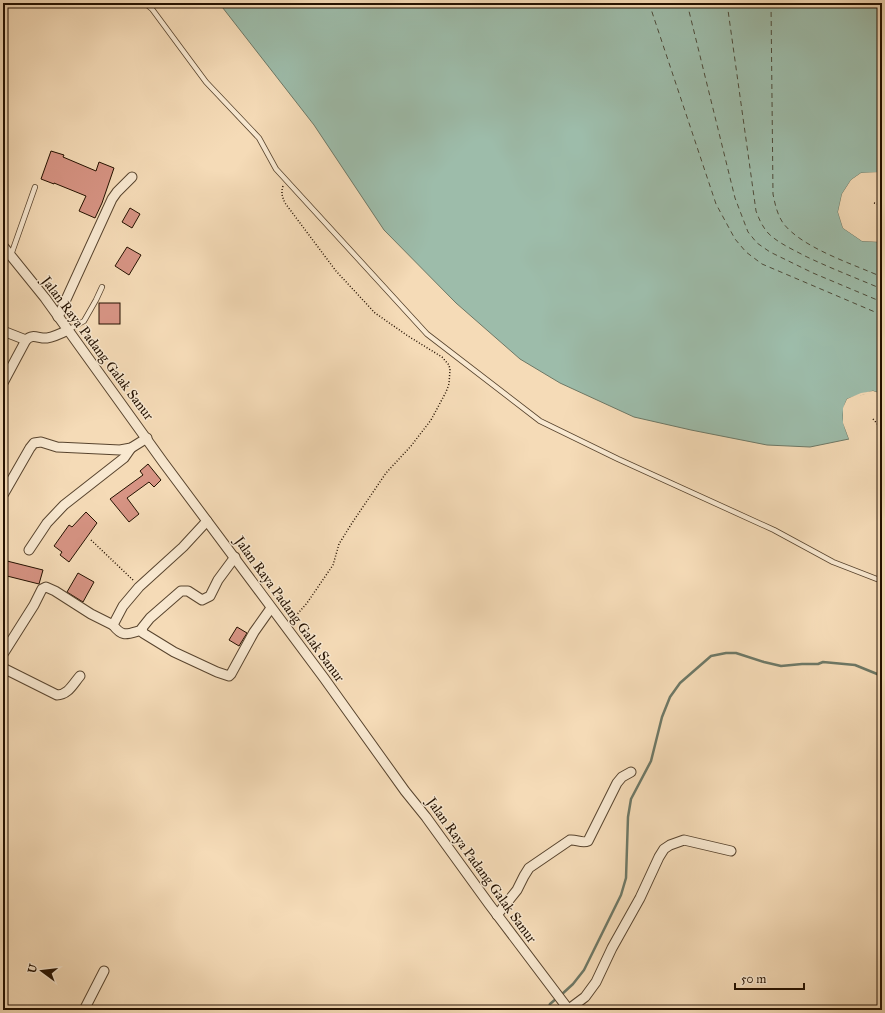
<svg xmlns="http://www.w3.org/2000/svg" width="885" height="1013" font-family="'IM FELL Great Primer',serif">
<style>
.water{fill:#9dbcaa;stroke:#6d7866}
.pier{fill:#f5dbb7}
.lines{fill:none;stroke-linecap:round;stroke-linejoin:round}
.stream{stroke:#6d7866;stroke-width:2.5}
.ferry{stroke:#4e4d3c;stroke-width:1;stroke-dasharray:5 4;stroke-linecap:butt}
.building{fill:#d79484;stroke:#241100}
.service-casing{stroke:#58442e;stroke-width:6}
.minor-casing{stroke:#58442e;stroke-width:11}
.path{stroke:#241100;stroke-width:1.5;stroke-dasharray:1 2;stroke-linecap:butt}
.service{stroke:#f8e8d0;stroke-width:4.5}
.minor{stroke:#f8e8d0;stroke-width:9}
.labels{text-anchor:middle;stroke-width:3;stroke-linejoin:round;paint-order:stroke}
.street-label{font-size:14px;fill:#241100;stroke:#f8e8d0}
</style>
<rect width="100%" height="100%" fill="#f5dbb7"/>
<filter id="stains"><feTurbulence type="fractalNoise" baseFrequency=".005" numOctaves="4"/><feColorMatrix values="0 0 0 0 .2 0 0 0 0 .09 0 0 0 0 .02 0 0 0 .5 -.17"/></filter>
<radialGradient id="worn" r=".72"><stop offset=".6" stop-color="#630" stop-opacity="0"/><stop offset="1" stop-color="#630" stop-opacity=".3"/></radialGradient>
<path class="water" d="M219,3H882V173H861L851,180L842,194L838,212L843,228L862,241L882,242V394L873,391L847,399C840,415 843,424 849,439L810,447L767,445L691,430L634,417L560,383L520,359L456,303L384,230L314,125Z"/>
<g class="pier">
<path d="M880,172L882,173V175H862L853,181L843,195L840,212L845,227L862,239L882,240V242L862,241L843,228L838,212L842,194L851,180L861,173Z"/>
<path d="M873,391L882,394V396L872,393L862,395L849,401L845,408V423L851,440L849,439L843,423V408L847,399L861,393Z"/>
</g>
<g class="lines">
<g class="stream">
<path d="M561,995L573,984L584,970L621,895L626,878L628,817L631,799L651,761L662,717L670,697L680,683L711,656L726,653H736L764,662L781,666L802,664H818L823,662L855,665L882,676"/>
<path d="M548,1010L550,1004L557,998"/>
</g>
<g class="ferry">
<path d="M649,3L716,204L735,239L746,252L762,264L882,315"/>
<path d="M687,3L735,198L748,232L757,243L770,252L813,273L882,302"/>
<path d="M727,3L756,211C759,219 762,226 768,233C778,243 792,249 805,256C830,268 856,278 882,289"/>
<path d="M771,3L773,194C775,204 777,214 783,223C802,248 853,264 882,277"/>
</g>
</g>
<g class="building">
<path d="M51,151L64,155L63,157L96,171L99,162L114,168L102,203L95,218L79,211L86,196L54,183V184L41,179Z"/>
<path d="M130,208L140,214L132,228L122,222Z"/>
<path d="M127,247L141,255L129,275L115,266Z"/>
<rect x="99" y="303" width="21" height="21"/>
<path d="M148,464L161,480L154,487L149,482L127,498L139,514L129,522L110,499L143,475L140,471Z"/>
<path d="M86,512L97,523L69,562L60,555L62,552L54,546L69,525L72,527Z"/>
<path d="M3,560L43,570L39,584L3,575Z"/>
<path d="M78,573L94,582L83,602L67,592Z"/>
<path d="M237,627L247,633L239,646L229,640Z"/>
</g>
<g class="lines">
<defs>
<g id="service">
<path d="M145,3L152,9L206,82L259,138L276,169L427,334L540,421L618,459L774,530L833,562L882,581"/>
<path d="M11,255L35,187"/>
<path d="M68,330L84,321L96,300L102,287"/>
</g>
<g id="minor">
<path d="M3,246L45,298L163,462L324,678L405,791L426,817L489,904L569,1010"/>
<path d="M58,317L112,199L117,192L132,177"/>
<path d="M3,331L26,340"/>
<path d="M3,383L26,340C33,333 39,339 47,338C54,337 62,333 68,330"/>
<path d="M3,495L30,448L34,443L41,442L57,447L120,450L131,448L147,438"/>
<path d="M29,550L47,523L64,505L124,458L131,448"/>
<path d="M235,557L218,580L210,596L202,600L188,591H181L150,618L142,628L143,633L174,652L217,672L229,676L231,674L254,632L271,608"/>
<path d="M142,630C127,634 123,638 113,625L123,606L139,587L183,547L207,521"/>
<path d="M3,654L34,605L42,589L46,587L55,591L91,614L113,625"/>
<path d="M3,668L57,695C68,695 73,684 80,676"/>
<path d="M497,915L517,890L524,876L529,868L570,840C576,839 582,844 588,841L617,783L622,777L631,772"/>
<path d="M569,1009L585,997L596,982L612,948L640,898L659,857L664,849L670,845L684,840L731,851"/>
<path d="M84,1010L104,971"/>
</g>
</defs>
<use href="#service" class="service-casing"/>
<use href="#minor" class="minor-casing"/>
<g class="path">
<path d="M283,186C281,193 282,196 285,203L336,271L375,313L408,336L442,357L449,365L450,370L449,384L446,392L431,420L411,446L386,473L352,523L339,544L333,565L307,603L292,620"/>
<path d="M874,203L882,205"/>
<path d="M873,419L882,429"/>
<path d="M91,540L133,580"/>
</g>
<use href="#service" class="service"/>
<use href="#minor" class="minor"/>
</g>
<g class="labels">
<g class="street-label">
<text transform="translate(98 348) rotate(53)" y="5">Jalan Raya Padang Galak Sanur</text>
<text transform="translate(290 609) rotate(54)" y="5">Jalan Raya Padang Galak Sanur</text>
<text transform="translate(482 870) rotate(54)" y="5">Jalan Raya Padang Galak Sanur</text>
</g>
</g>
<rect width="885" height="1013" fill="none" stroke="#f5dbb7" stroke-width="16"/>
<rect x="4" y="4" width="877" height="1005" fill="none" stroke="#241100" stroke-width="2"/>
<rect x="8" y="8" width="869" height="997" fill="none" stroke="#241100"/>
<g transform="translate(42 971) rotate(285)" stroke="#f8e8d0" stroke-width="3" paint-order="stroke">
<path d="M0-3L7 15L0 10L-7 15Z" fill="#241100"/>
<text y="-6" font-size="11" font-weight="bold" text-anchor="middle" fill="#241100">U</text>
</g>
<path d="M735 983v6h69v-6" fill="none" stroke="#241100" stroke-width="2"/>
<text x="741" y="983" font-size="12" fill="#241100" stroke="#f8e8d0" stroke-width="3" paint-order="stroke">50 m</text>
<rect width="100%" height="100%" filter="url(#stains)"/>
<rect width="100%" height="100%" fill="url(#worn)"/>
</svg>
